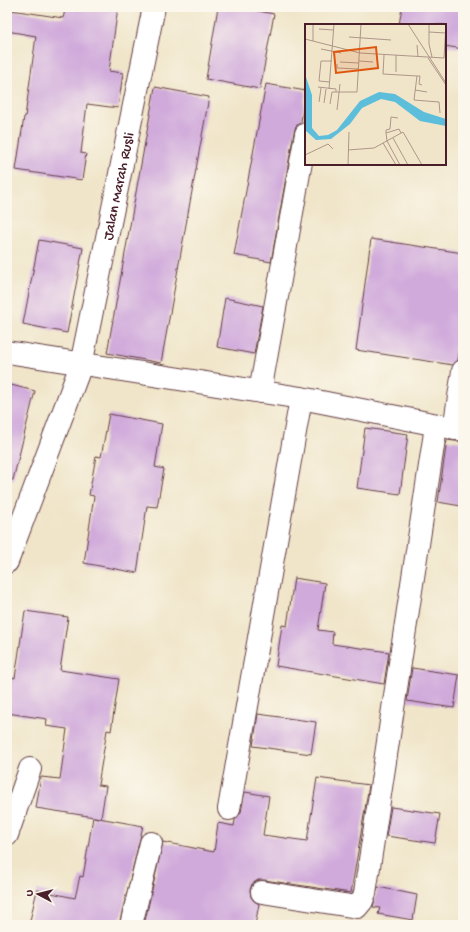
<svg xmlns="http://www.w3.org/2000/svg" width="470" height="932" font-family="'Gochi Hand',sans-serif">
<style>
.building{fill:#d0aadb}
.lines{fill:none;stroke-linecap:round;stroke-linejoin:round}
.minor-casing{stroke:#633d43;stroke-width:24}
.major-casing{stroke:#633d43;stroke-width:24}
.minor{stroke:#fff;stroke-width:22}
.major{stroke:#fff;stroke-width:22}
.labels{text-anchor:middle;stroke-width:3;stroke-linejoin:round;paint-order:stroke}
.street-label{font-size:15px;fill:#4a1f2b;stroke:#fbf7ec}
.inset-road{fill:none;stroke:#ae968a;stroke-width:1}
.view{fill:#e0560e;fill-opacity:0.15;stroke:#e0560e;stroke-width:2}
.inset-edge{fill:none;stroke:#4a1f2b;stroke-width:2}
</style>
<rect width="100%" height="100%" fill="#fbf7ec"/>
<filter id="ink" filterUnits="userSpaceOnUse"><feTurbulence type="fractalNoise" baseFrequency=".025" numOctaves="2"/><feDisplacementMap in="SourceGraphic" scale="8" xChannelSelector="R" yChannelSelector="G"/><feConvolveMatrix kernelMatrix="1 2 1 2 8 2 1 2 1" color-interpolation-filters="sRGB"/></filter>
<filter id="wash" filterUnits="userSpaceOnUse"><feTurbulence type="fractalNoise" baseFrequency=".012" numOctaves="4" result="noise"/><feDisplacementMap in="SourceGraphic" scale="16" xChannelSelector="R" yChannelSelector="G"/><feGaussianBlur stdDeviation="0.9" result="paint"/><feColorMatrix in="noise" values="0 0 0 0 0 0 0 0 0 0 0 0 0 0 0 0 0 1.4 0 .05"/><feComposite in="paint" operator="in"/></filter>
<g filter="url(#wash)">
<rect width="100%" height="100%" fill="#f0e5c9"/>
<g id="blocks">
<g class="building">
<path d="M66,7H118L109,71L123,73L118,108L87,104L81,153L86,154L82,180L16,170L24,117H25L36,36L7,31L11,10L63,18Z"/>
<path d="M218,7H237L274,14L260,89L206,79Z"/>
<path d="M402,7H463V49L445,46V25H399Z"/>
<path d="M266,84L306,91L301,122L296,126L294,132L271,262L234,255Z"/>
<path d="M155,87L209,97L161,363L107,353Z"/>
<path d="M371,239L463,253V326L458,360L453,365L356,350Z"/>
<path d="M39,240L83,248L67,333L23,324Z"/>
<path d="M225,298L263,306L254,354L217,347Z"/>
<path d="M7,384L35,391L13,480L7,479Z"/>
<path d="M109,414L162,424L155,467L164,469L157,507L147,506L137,573L84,563L94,496L89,495L96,456L101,457Z"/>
<path d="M365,428L408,434L400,494L357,488Z"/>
<path d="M447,440L463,442L461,506L438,502Z"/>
<path d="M294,578L325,583L318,630L333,632L332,644L389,652L384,684L276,666L282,625L287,626Z"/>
<path d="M25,611L68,617L60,670L119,679L111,731L107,730L98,785L106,786L101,818L36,808L41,777L60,779L67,729L46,726L47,719L7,713V676L15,678Z"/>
<path d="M412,668L459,675L454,708L407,701Z"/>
<path d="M258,714L316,722L311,754L253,746Z"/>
<path d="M317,778L369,785L351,893L264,880H258L252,884L250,890L251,897L254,901L259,904L255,925H144L163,842L214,852L218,823L234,826L235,820L241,812L245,792L269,796L263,835L307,841Z"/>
<path d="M391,807L440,814L435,843L386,836Z"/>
<path d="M93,817L143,826L119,925H29L37,890L75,898L80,876L83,877Z"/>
<path d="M378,887L417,895L413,920L378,914L380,908L373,907Z"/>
</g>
</g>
</g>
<g filter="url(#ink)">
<use href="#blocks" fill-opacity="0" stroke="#633d43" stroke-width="1"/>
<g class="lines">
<defs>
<g id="minor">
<path d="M7,352L301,398L463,430"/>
<path d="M260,392L306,134"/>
<path d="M454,429L463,371"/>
<path d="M229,809L301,398"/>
<path d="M7,835L30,769"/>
<path d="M262,892L357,907L362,901L365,893L436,426"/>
<path d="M131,925L151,843"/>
</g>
<g id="major">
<path id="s1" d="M7,562L81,365L154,7"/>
</g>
</defs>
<use href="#minor" class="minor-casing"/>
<use href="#major" class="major-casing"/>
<use href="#minor" class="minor"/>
<use href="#major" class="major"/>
</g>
</g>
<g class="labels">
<g class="street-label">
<text dy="5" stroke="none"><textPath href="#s1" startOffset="393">Jalan Marah Rusli</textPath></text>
</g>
</g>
<g transform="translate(305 24)">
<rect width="141" height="141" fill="#f0e5c9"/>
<path d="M0,50L7,71V104L14,112L23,111L32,106L55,77L74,68L90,70L119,88L141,95V102L115,97L90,78L76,75L57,84L45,100L26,115L11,116L0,106Z" fill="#5dbedb"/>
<path class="inset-road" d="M8,0V17M103,0L141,59M124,0V20L127,33M14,5L28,6M124,8L141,9M44,13L86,16M0,15L55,29L139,34L141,0M112,21L113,33M16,25L36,29M79,31L78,50L112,52L109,76L134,78L135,89M123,34L141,61M54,37L68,38M35,38L54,39M141,38V51M32,40V44L54,45M91,48V31M112,52H115L114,60L117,61M25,58L14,57L16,37H27M13,63L31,65V68M24,65L29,0M110,66L122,68M14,78L16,64M19,79L21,65M25,80L27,68H52L56,0M32,86L35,60M81,109V106L85,105L86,93L93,94M88,114L103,141M78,119L91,141M43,126L69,124L98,108L117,141M0,131L23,120L28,125M43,141L44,108M95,141L82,117L81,109L94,105L96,109"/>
<path class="view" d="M71,23L73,44L31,49L29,28Z"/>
<rect width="141" height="141" class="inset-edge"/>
</g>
<rect width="470" height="932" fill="none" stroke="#fbf7ec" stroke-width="24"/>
<g transform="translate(38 894) rotate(277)" stroke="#fbf7ec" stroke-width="3" paint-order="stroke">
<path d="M0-3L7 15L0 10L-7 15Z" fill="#4a1f2b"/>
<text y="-6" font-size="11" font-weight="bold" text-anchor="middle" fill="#4a1f2b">U</text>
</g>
</svg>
